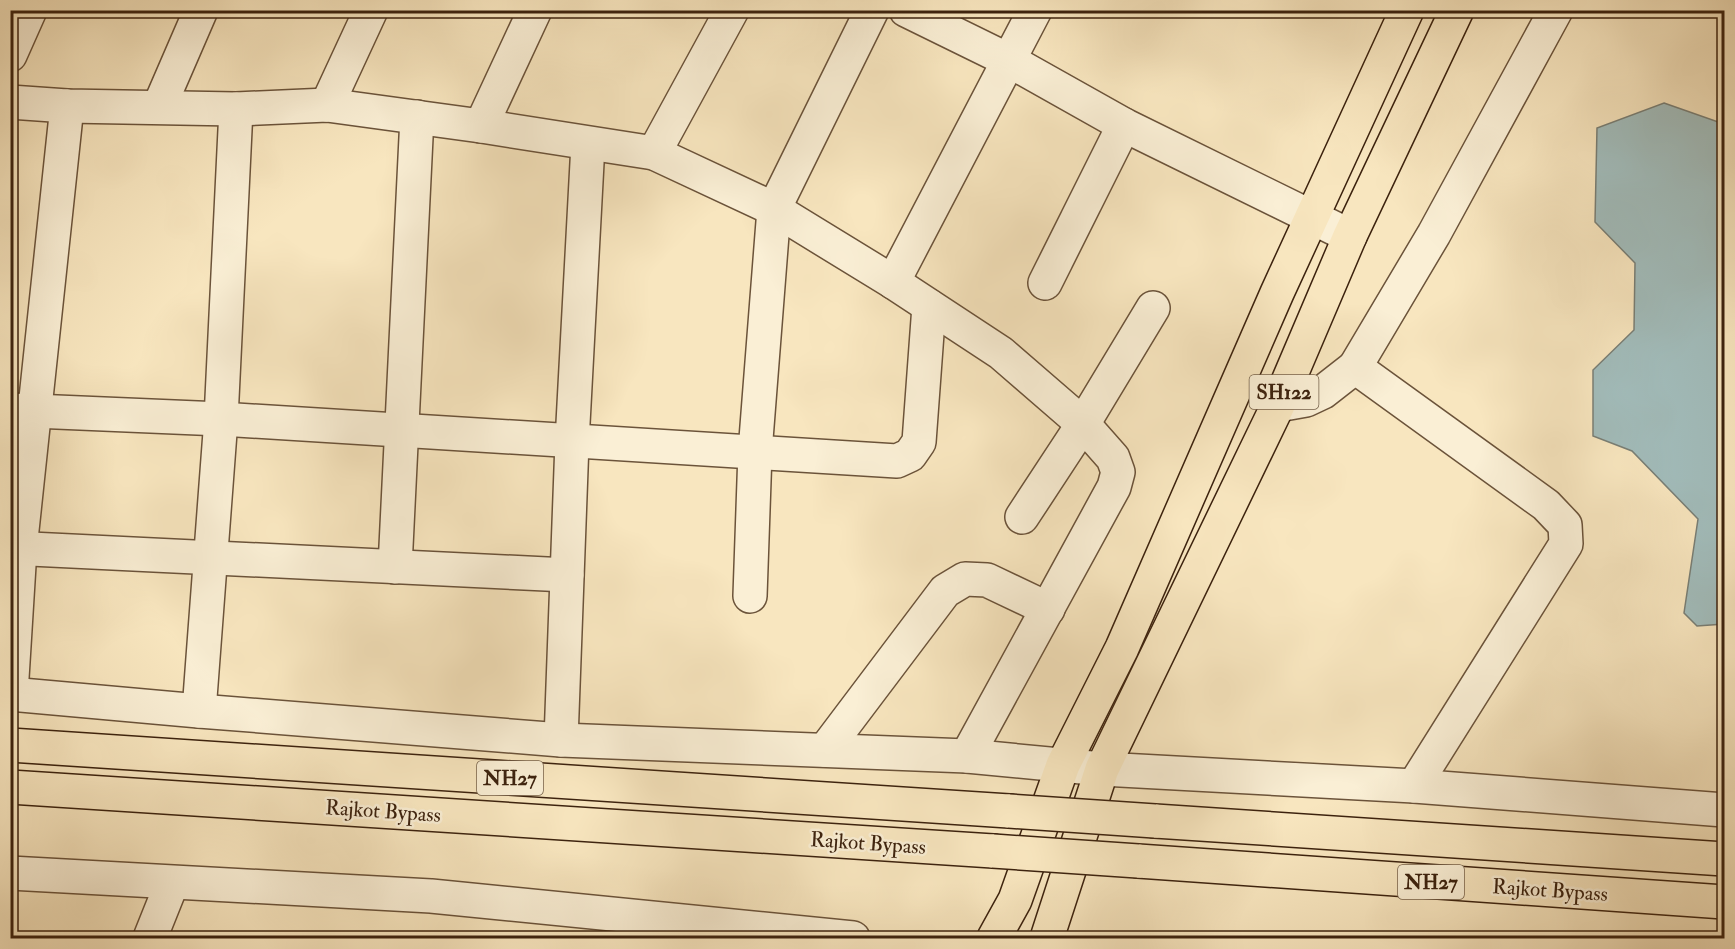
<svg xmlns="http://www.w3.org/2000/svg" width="1735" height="949" font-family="'IM FELL Double Pica',serif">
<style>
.water{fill:#a2bdbc;stroke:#797f76;stroke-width:1.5}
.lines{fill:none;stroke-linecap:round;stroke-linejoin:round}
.minor-casing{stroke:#6b533a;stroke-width:36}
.major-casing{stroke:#3c220e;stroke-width:36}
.highway-casing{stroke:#3c220e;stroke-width:36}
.minor{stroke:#faefd5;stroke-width:33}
.major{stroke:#f8e6bf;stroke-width:33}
.highway{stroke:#f8e6bf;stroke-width:33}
.highway-bridge-casing{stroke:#3c220e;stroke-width:36;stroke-linecap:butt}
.highway-bridge{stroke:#f8e6bf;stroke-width:33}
.labels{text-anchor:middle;stroke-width:5;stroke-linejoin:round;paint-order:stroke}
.shield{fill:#faefd5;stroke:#75604a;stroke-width:1.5}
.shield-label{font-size:20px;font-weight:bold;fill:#3c220e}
.street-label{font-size:21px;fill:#3c220e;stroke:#faefd5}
</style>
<rect width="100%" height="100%" fill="#f8e6bf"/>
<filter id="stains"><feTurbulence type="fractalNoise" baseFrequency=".00333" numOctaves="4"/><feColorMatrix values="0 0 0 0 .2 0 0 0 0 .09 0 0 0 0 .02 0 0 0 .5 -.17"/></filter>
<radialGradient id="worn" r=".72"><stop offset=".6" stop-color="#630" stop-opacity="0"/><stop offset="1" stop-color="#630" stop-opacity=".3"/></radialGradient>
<path class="water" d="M1664,103L1724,124V624L1697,626L1684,613L1698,519L1632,451L1593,436V370L1634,330L1635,263L1595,222L1597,128Z"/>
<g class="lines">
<defs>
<g id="minor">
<path d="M906,10L1010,61L1124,125L1350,236"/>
<path d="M10,55L30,10"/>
<path d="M10,102L67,106L236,109L327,105L481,126L654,153L774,209L893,282L1001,353L1083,424L1113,458L1118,472L1114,487L967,756"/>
<path d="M327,105L371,10"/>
<path d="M159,107L201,10"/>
<path d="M481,126L535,10"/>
<path d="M654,153L732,10"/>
<path d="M893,282L1035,10"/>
<path d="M1045,283L1124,125"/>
<path d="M1355,367L1434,234L1556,10"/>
<path d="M1278,405L1306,400L1323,392L1355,367L1546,505L1565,525L1566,544L1414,786"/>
<path d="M10,410L221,419L897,461L910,455L919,442L929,306"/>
<path d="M1022,517L1083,424L1153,308"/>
<path d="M10,548L567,575"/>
<path d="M395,567L417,117"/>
<path d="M750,596L755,452L774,209L872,10"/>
<path d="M10,694L199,711L561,740L967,756L1102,769L1414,786L1724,810"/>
<path d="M11,694L20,549L67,106"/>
<path d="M199,711L221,419L236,109"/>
<path d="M561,740L572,442L588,144"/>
<path d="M825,750L945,591L965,579L987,580L1048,609"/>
<path d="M10,873L431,896L853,938"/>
<path d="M150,938L172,883"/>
</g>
<g id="major">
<path d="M994,938L1015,900L1063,765L1122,648L1277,293L1407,10"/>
<path d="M1047,938L1102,769L1278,405L1350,236L1457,10"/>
</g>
<g id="highway">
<path d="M10,745L1009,811"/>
<path d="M10,787L993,851"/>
<path d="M1155,821L1724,859"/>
<path d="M1138,861L1724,902"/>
</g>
</defs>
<use href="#minor" class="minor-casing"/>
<use href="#major" class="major-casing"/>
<use href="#highway" class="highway-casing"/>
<use href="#minor" class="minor"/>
<use href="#major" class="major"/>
<use href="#highway" class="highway"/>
<defs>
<g id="highway-bridge">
<path d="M1009,811L1155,821"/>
<path d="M993,851L1138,861"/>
</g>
</defs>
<use href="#highway-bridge" class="highway-bridge-casing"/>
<use href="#highway-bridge" class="highway-bridge"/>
</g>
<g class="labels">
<g class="shield">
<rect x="1249.5" y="375" width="69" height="34" rx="4.5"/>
<rect x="477" y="761" width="66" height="34" rx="4.5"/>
<rect x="1398" y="865" width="66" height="34" rx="4.5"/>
</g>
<g class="shield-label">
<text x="1284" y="399">SH122</text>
<text x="510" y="785">NH27</text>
<text x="1431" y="889">NH27</text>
</g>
<g class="street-label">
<text transform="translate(383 811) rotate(4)" y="7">Rajkot Bypass</text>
<text transform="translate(868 843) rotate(4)" y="7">Rajkot Bypass</text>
<text transform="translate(1550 890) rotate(4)" y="7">Rajkot Bypass</text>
</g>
</g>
<rect width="1735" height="949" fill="none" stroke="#f8e6bf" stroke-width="36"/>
<rect x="12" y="12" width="1711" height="925" fill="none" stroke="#3c220e" stroke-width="3"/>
<rect x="18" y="18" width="1699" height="913" fill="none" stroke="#3c220e" stroke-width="1.5"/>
<rect width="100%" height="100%" filter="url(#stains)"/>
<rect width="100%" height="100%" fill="url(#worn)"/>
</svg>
